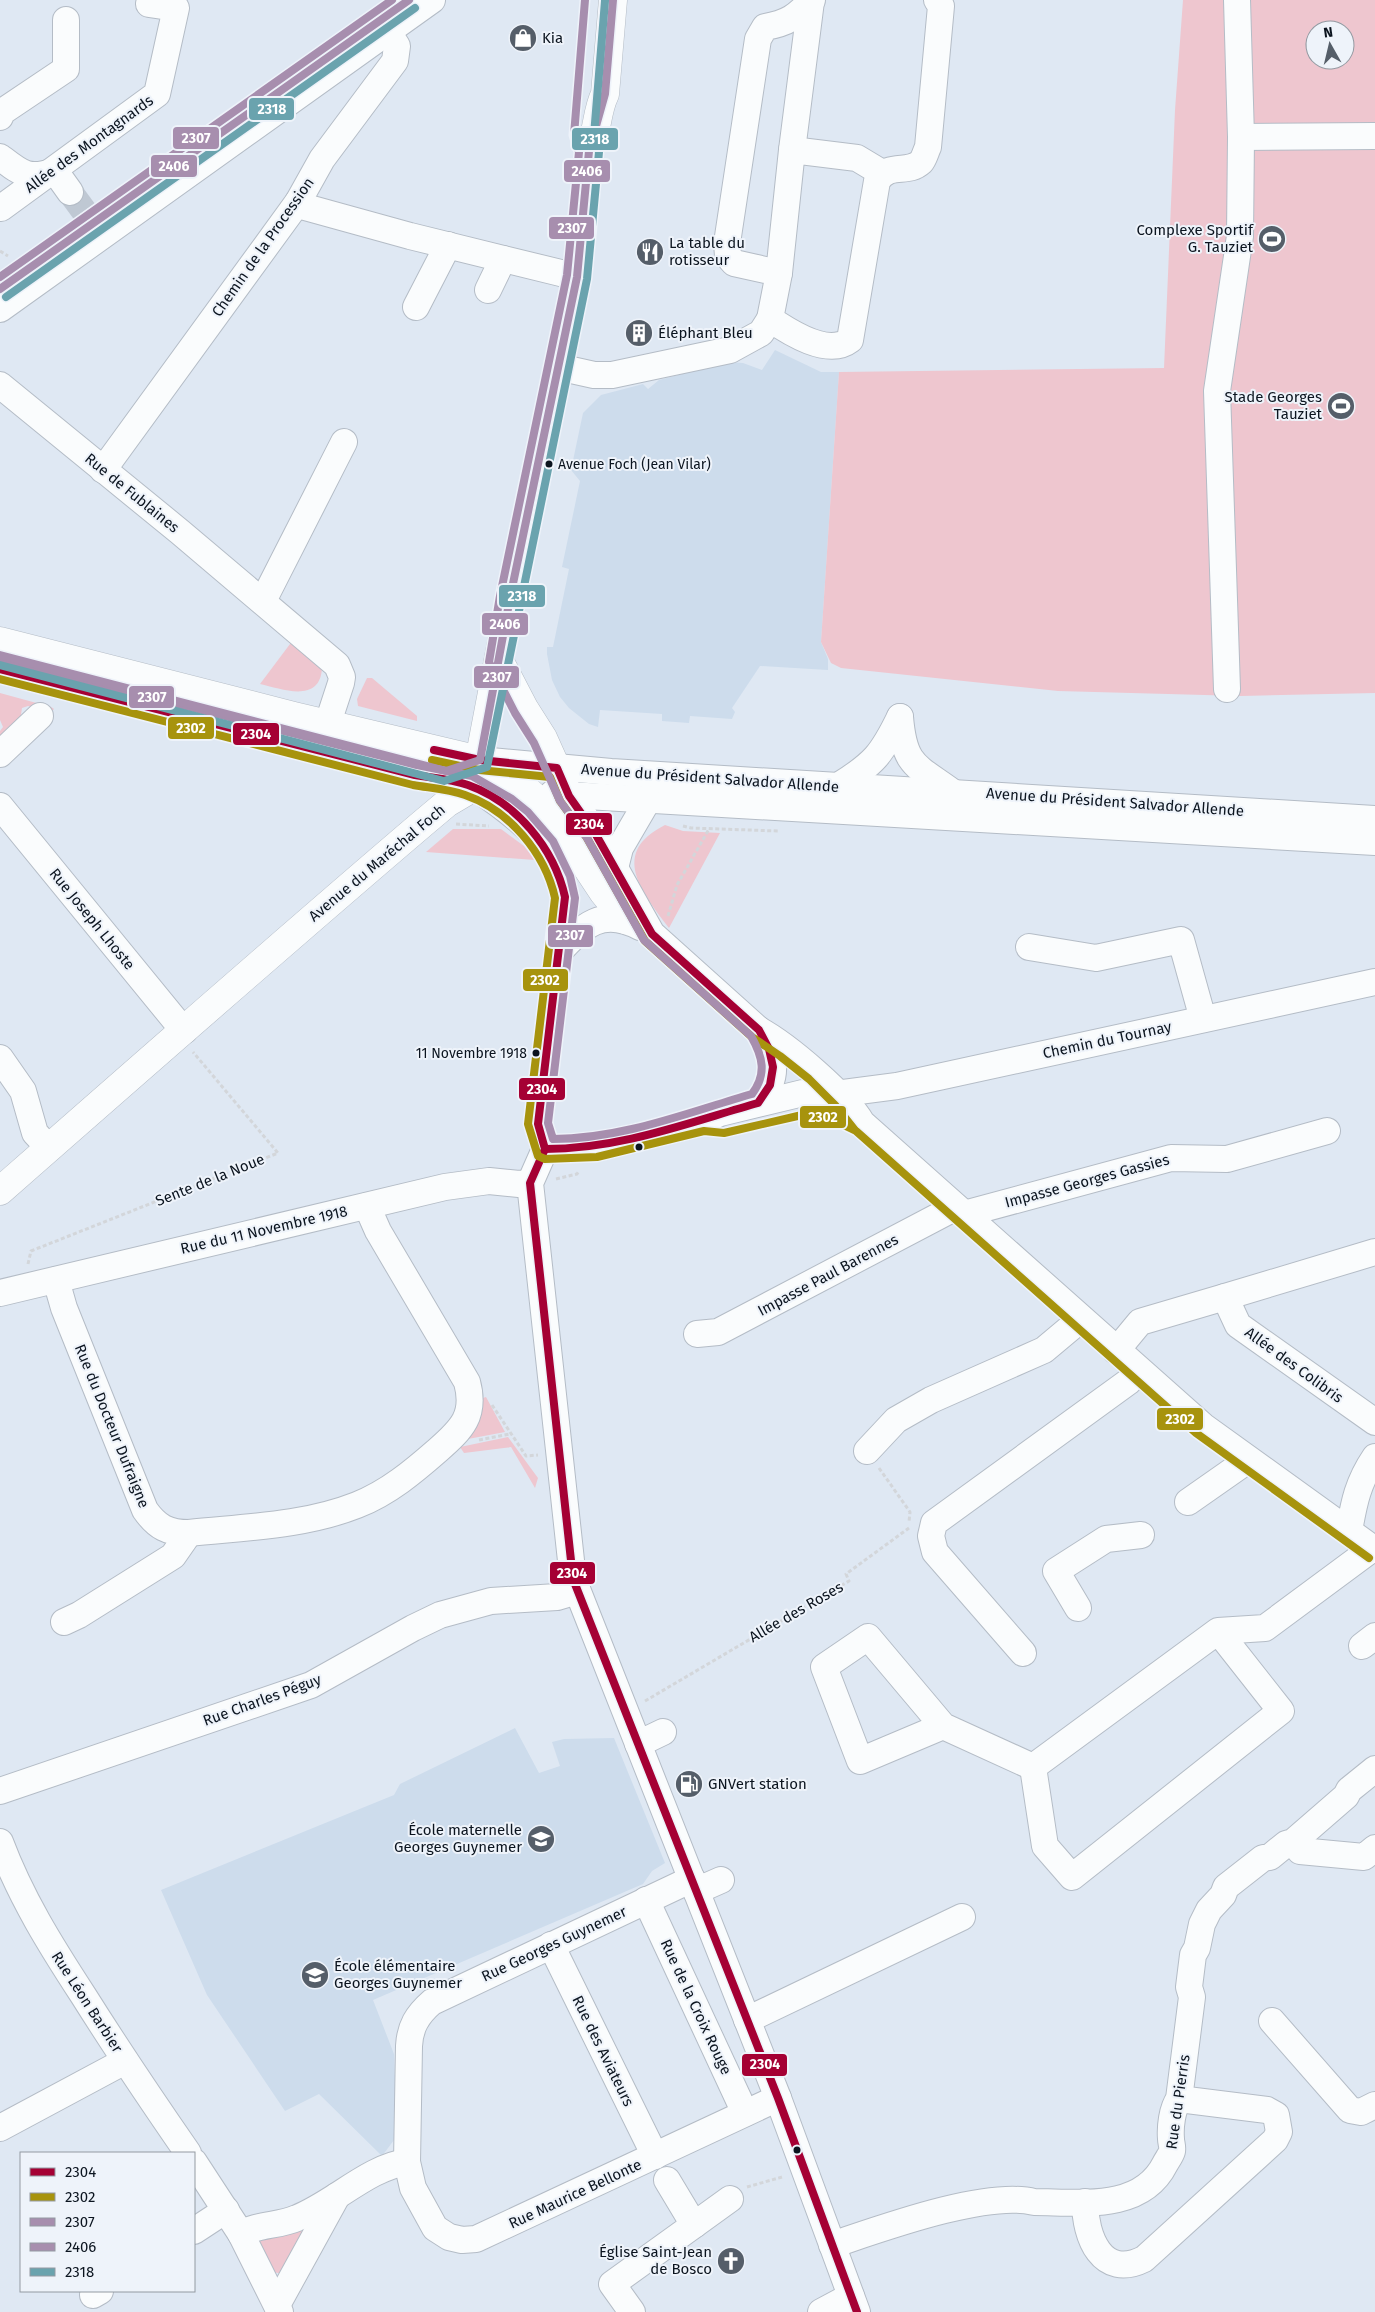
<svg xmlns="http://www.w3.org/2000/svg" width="1375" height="2312" font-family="'Fira Sans',sans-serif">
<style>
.built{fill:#cddcec}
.green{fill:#eec6cf;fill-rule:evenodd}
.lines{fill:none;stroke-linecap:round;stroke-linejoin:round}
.minor-tunnel{stroke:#bfc8d3;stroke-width:26;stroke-dasharray:26 13;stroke-linecap:butt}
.minor-casing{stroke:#b4bcc6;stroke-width:28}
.major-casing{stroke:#b4bcc6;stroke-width:29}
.path{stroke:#d3d6da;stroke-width:3;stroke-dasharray:4 2.5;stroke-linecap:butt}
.minor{stroke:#fafcfd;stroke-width:26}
.major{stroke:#fafcfd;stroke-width:28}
.bus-1-casing{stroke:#eef3fa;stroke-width:11}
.bus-2-casing{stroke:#eef3fa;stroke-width:11}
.bus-3-casing{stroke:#eef3fa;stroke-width:11}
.bus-4-casing{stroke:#eef3fa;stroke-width:11}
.bus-5-casing{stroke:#eef3fa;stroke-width:11}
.bus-1{stroke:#a50034;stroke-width:8}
.bus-2{stroke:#a7930d;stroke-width:8}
.bus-3{stroke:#a78eae;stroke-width:8}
.bus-4{stroke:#a78eae;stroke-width:8}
.bus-5{stroke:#6aa3ae;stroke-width:8}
.bus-dot{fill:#0b141f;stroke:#eef3fa;stroke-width:2}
.labels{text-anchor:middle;stroke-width:4;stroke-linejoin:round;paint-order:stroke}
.bus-label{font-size:14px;fill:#0b141f;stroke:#eef3fa;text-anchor:start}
.poi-label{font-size:15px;fill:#0b141f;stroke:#eef3fa;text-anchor:start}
.street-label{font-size:15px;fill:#0b141f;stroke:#eef3fa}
.line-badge{stroke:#eef3fa;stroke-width:2}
.badge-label{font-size:14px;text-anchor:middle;font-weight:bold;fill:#fff}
</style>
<rect width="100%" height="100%" fill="#dfe8f3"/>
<g class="built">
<path d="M775,350L821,372H839L821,642L828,659V670L760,666L732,708L735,712L732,719L690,716L689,723L662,721V714L600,710L598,727L589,724L569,708L560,697L552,680L547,654V647H553L569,569L562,567L580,481L571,470L583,413L601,395L643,384L648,389L659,380L729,362L743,363L762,370Z"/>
<path d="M515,1728L539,1773L560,1766L552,1742L564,1739L614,1738L665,1863L652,1871L643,1884L373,2000L394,2054L397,2136L382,2156L319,2094L285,2111L207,1995L161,1890L394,1795L400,1784Z"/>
</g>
<g class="green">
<path d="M1183,0H1375V693L1241,696L1058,691L841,668L831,663L821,642L839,372L1164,368L1175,110ZM1315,30H1345V60H1315Z"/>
<path d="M293,640L322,668C320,704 282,689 260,684Z"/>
<path d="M367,678H372L417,716V721L358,706L357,699Z"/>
<path d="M0,693L51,707L54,709L51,712L28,706L22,708L20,721L0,744V731L3,727L0,720Z"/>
<path d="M665,825L683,831L720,833L669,928C642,892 609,853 665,825Z"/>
<path d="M453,829H501L524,846L535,860L426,852Z"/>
<path d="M486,1397L505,1432L468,1439C478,1425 482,1415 483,1398Z"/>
<path d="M508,1437L538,1478L535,1488L511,1447L464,1453L460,1447Z"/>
<path d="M317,2216L285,2274L272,2272L257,2243L268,2236Z"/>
</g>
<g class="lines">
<path class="minor-tunnel" d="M70,192L84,211"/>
<defs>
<g id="minor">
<path d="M812,0C796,17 788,23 765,27L758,39L727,243L728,256L734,263L779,273L770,319C789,332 828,357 850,340L877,181C890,161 907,175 921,162C924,159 926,151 928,147L941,6L937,0"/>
<path d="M0,117L2,112L66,69V20"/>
<path d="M1241,137L1375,136"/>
<path d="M792,150L811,1"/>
<path d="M0,157C22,174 28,180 55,171L70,192"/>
<path d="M298,202L305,207L410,236L577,277"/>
<path d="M1,208L157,94L176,8L149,4"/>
<path d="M779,273L792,150L857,158L882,173"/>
<path d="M488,290L503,259"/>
<path d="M416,307L448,245"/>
<path d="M0,309L432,0"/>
<path d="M558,367L594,375H612L730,350L761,333L770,319"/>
<path d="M0,385L180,532L337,665L342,677L341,683L321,744"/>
<path d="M103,470L298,202L322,159L395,61L397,46L381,21"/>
<path d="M263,601L344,442"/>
<path d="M1227,689L1217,391L1240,236L1241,137L1237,0"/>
<path d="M900,717C904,765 915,765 951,791"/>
<path d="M0,754L40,716"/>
<path d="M480,760L611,772L1375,819"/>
<path d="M838,786C874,764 882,754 900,717"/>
<path d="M474,787C515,814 558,846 565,897L538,1124L545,1149L530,1183L573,1579L778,2098L857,2312"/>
<path d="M552,794L1375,842"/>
<path d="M648,800L620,848L615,868L652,934L759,1030C788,1046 846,1095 862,1123L1203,1426L1375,1550"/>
<path d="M0,806L184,1031"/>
<path d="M1029,947L1096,958L1181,940L1203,1019"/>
<path d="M558,953C584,925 602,907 640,927"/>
<path d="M0,1058L23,1091L35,1133L49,1148"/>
<path d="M758,1103C780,1078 776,1056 759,1030"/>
<path d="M545,1149L596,1147L703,1121L720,1113L803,1093L828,1095L897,1086L1375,982"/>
<path d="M964,1214L1171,1158L1227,1159L1327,1131"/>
<path d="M56,1280L64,1308L145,1510C157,1527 168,1533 189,1533C245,1527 304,1526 357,1505C388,1493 414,1471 438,1450C462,1429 476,1415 467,1382L378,1231L367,1206"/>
<path d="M0,1293L445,1187L489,1181L519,1184L530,1183"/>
<path d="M1225,1297L1375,1252"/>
<path d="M697,1334L718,1332L956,1207"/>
<path d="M1116,1351L1140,1322L1225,1297L1238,1325L1375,1422"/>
<path d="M867,1451L896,1420L931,1400L1044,1350L1081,1319"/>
<path d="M1188,1502L1248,1460"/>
<path d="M1349,1531C1354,1502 1358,1482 1375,1457"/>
<path d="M1078,1608L1056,1571L1106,1539L1141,1535"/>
<path d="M64,1622L79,1615L173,1556L189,1533"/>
<path d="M1218,1631L1281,1711L1072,1877L1045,1846L1033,1767L1218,1631L1265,1628L1373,1548"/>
<path d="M1362,1646L1375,1636"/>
<path d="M1023,1653L935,1552L931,1536L934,1523L1128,1382L1139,1371"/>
<path d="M943,1726L860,1761L824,1667L868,1637L943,1726L1033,1767"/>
<path d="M638,1744L663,1732"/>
<path d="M0,1791L311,1685L413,1628L440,1615L491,1601L557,1597L577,1591"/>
<path d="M0,1842C21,1898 51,1946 83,1995C117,2049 152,2101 188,2153"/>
<path d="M1293,1842L1300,1851L1364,1857L1375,1848"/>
<path d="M692,1879L432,2002C417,2015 410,2027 409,2046L407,2162L413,2188L435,2228L449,2237L462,2240L476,2239L778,2098"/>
<path d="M696,1891L721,1880"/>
<path d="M646,1900L745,2113"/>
<path d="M551,1945L655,2156"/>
<path d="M747,2020L962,1917"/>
<path d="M1272,2021L1350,2110L1361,2112L1375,2105"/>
<path d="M0,2128L125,2061"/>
<path d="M194,2162L241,2234L280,2312"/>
<path d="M1085,2202C1085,2237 1102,2280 1144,2259L1275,2140L1279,2132L1276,2115L1267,2110L1179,2099"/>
<path d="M694,2225L730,2199"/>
<path d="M194,2231L226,2210"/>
<path d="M241,2234C257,2224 279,2226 297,2218C333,2204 369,2167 407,2162"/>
<path d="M832,2245C880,2229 986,2190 1034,2202C1079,2202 1141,2212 1165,2164C1167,2160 1171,2155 1172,2151C1173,2147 1171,2143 1171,2139C1170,2127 1172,2109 1179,2099L1192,1997L1189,1987L1193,1955L1197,1948L1202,1924L1209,1910L1223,1895L1226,1887L1263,1858L1270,1857L1286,1844L1293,1842L1346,1796L1349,1790L1375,1769"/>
<path d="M93,2295L100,2291"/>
<path d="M277,2305L337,2196"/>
<path d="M632,2312L612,2284L694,2225L667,2180"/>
<path d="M821,2312L851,2296"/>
</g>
<g id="major">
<path d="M0,289L409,0"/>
<path d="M0,641L294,716L480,760L529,792L548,809L603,892L626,920"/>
<path d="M499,660L524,708L543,738L569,796L595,833L615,868"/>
<path d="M0,669L415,775L474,787"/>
<path d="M0,1191C140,1068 280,945 422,824L447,803L474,787L510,598L577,277L589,151C598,132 596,112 605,94L613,0"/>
</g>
</defs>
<use href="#minor" class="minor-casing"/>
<use href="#major" class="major-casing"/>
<g class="path">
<path d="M0,251L8,256"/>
<path d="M456,824L489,826"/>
<path d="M683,826L691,828L778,831"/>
<path d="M668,916L677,885L709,829"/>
<path d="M556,1179L577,1174L579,1171"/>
<path d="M28,1264L31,1251L278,1153L193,1052"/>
<path d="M492,1405L526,1456L538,1455"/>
<path d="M479,1440L510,1434"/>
<path d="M879,1468L910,1512L909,1522"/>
<path d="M645,1701L849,1581L846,1574L909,1528"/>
<path d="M747,2187L782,2177"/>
</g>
<use href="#minor" class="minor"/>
<use href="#major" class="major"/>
<defs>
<g id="bus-1">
<path d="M0,669L415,775C433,778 451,779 468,785C516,802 554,848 565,897L538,1124L545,1149L530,1183L573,1579L778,2098L857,2312"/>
<path d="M434,750L480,760L557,768L569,796L595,833L652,934L759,1030L769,1049L773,1067L770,1085L758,1103C687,1123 620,1149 545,1149"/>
</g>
<g id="bus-2">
<path d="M0,679L413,785C430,788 448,789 465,795C509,810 545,853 555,898L528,1124L538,1156L545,1159L597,1157L704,1131L724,1133L802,1115L829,1118L856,1131L1196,1433L1369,1558"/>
<path d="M432,760L479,770L550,777L560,801L587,838L645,941L752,1037L780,1056L809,1079L835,1105L854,1129"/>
</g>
<g id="bus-3">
<path d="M0,277L392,0"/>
<path d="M2,659L417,765L472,776L512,799L528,812L553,841L570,876L575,898L548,1123L553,1139C622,1139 686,1113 752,1094C767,1074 763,1057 751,1036L644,940L587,838L560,801L534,743L515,713L489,662L500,596L567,275L579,152L574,135L585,0"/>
</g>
<g id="bus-4">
<path d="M0,289L409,0"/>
<path d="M0,655L446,771L480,760L510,598L577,277L589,151L605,94L613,0"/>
</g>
<g id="bus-5">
<path d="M6,297L415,8"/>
<path d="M0,665L444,781L487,767L587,279L599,152L594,135L605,1"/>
</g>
</defs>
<use href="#bus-1" class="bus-1-casing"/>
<use href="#bus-2" class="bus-2-casing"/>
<use href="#bus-3" class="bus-3-casing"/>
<use href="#bus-4" class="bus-4-casing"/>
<use href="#bus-5" class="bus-5-casing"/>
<use href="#bus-1" class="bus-1"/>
<use href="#bus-2" class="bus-2"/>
<use href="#bus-3" class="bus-3"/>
<use href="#bus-4" class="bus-4"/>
<use href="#bus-5" class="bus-5"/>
</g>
<defs>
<symbol id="shop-disc" viewBox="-11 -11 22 22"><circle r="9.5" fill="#555e69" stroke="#eef3fa"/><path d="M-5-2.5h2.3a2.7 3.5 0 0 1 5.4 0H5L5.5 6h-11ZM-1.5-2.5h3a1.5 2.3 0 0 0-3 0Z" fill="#fff"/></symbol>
<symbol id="stadium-disc" viewBox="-11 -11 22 22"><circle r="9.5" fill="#555e69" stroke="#eef3fa"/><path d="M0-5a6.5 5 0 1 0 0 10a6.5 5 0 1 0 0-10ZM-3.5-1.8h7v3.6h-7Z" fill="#fff"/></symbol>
<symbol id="restaurant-disc" viewBox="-11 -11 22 22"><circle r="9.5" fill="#555e69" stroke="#eef3fa"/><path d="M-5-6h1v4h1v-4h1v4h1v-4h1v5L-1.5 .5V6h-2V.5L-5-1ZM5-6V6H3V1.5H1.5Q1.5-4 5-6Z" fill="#fff"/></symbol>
<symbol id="building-disc" viewBox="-11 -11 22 22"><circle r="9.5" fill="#555e69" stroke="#eef3fa"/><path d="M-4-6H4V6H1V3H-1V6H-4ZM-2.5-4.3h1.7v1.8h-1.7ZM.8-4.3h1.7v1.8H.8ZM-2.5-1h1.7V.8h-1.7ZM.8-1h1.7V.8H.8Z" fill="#fff"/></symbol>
<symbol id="fuel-disc" viewBox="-11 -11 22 22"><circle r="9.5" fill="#555e69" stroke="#eef3fa"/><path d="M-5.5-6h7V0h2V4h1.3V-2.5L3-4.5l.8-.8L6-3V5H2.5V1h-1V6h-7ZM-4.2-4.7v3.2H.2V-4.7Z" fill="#fff"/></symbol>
<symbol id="school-disc" viewBox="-11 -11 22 22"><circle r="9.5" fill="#555e69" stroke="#eef3fa"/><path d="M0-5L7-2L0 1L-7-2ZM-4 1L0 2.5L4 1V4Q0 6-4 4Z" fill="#fff"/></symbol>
<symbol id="church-disc" viewBox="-11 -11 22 22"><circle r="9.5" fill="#555e69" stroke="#eef3fa"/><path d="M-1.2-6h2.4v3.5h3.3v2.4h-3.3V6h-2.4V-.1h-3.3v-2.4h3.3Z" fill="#fff"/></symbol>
</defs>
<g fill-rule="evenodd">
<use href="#shop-disc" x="507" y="22" width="32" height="32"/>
<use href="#stadium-disc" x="1256" y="223" width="32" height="32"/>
<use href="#restaurant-disc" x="634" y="236" width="32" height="32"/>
<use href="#building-disc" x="623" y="317" width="32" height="32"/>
<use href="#stadium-disc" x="1325" y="390" width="32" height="32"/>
<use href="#fuel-disc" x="673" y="1768" width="32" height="32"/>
<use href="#school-disc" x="525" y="1823" width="32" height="32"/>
<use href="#school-disc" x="299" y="1959" width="32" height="32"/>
<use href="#church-disc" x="715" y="2245" width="32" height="32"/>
</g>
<g class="bus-dot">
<circle cx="549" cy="464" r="4.5"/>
<circle cx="536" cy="1053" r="4.5"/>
<circle cx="639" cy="1147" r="4.5"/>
<circle cx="797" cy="2150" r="4.5"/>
</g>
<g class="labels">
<g class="bus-label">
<text x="558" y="469">Avenue Foch (Jean Vilar)</text>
<text x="527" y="1058" text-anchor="end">11 Novembre 1918</text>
</g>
<g class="poi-label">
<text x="542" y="43">Kia</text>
<text x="1253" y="235" text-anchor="end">Complexe Sportif<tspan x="1253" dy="17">G. Tauziet</tspan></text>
<text x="669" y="248">La table du<tspan x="669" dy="17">rotisseur</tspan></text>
<text x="658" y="338">Éléphant Bleu</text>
<text x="1322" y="402" text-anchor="end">Stade Georges<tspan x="1322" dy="17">Tauziet</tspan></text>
<text x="708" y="1789">GNVert station</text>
<text x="522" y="1835" text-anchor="end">École maternelle<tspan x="522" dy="17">Georges Guynemer</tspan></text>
<text x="334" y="1971">École élémentaire<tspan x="334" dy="17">Georges Guynemer</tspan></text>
<text x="712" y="2257" text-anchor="end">Église Saint-Jean<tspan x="712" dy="17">de Bosco</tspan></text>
</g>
<g class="street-label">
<text transform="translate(89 144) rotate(-36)" y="5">Allée des Montagnards</text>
<text transform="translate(263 247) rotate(-55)" y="5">Chemin de la Procession</text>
<text transform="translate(132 493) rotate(39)" y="5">Rue de Fublaines</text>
<text transform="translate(710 778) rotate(4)" y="5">Avenue du Président Salvador Allende</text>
<text transform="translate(1115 802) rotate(4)" y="5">Avenue du Président Salvador Allende</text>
<text transform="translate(377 863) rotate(-40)" y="5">Avenue du Maréchal Foch</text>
<text transform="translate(92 919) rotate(51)" y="5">Rue Joseph Lhoste</text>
<text transform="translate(1107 1040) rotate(-12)" y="5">Chemin du Tournay</text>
<text transform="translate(210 1180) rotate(-22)" y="5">Sente de la Noue</text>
<text transform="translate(1087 1181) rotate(-15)" y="5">Impasse Georges Gassies</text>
<text transform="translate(264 1230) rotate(-13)" y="5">Rue du 11 Novembre 1918</text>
<text transform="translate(828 1275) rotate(-28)" y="5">Impasse Paul Barennes</text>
<text transform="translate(1294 1365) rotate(36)" y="5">Allée des Colibris</text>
<text transform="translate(112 1426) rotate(68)" y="5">Rue du Docteur Dufraigne</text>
<text transform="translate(796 1612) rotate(-30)" y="5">Allée des Roses</text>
<text transform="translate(262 1700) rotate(-20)" y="5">Rue Charles Péguy</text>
<text transform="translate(554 1944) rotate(-25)" y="5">Rue Georges Guynemer</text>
<text transform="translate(87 2002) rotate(57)" y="5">Rue Léon Barbier</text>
<text transform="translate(696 2007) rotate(65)" y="5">Rue de la Croix Rouge</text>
<text transform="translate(603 2051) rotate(64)" y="5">Rue des Aviateurs</text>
<text transform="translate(1178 2102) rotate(-82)" y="5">Rue du Pierris</text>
<text transform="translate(575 2194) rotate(-25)" y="5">Rue Maurice Bellonte</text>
</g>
</g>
<g class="line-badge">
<rect x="248" y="97" width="47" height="24" rx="5" fill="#6aa3ae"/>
<rect x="172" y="126" width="48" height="24" rx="5" fill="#a78eae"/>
<rect x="571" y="127" width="48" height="24" rx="5" fill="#6aa3ae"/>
<rect x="150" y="154" width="48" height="24" rx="5" fill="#a78eae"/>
<rect x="563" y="159" width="48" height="24" rx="5" fill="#a78eae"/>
<rect x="548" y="216" width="47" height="24" rx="5" fill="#a78eae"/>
<rect x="498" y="584" width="48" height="24" rx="5" fill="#6aa3ae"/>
<rect x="481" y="612" width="48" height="24" rx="5" fill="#a78eae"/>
<rect x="473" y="665" width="47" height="24" rx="5" fill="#a78eae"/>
<rect x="128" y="685" width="47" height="24" rx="5" fill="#a78eae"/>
<rect x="167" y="716" width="48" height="24" rx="5" fill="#a7930d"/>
<rect x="232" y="722" width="48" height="24" rx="5" fill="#a50034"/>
<rect x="565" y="812" width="48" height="24" rx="5" fill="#a50034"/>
<rect x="547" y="924" width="47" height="24" rx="5" fill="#a78eae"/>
<rect x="522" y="968" width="47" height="24" rx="5" fill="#a7930d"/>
<rect x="518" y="1077" width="48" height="24" rx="5" fill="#a50034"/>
<rect x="799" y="1105" width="48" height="24" rx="5" fill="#a7930d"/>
<rect x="1156" y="1407" width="48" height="24" rx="5" fill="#a7930d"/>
<rect x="549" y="1561" width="47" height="24" rx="5" fill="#a50034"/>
<rect x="741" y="2053" width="47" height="24" rx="5" fill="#a50034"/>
</g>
<g class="badge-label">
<text x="272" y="114">2318</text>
<text x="196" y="143">2307</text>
<text x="595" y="144">2318</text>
<text x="174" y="171">2406</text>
<text x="587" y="176">2406</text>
<text x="572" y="233">2307</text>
<text x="522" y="601">2318</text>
<text x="505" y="629">2406</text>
<text x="497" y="682">2307</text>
<text x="152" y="702">2307</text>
<text x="191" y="733">2302</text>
<text x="256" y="739">2304</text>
<text x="589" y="829">2304</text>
<text x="570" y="940">2307</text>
<text x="545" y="985">2302</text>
<text x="542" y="1094">2304</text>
<text x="823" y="1122">2302</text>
<text x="1180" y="1424">2302</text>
<text x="572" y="1578">2304</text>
<text x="765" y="2069">2304</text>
</g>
<rect x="20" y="2152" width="175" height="140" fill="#eef3fa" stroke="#939aa2"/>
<rect x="30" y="2168" width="25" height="8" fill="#a50034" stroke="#939aa2"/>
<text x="65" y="2177" font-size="15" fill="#0b141f">2304</text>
<rect x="30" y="2193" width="25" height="8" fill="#a7930d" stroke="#939aa2"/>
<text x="65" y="2202" font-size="15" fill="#0b141f">2302</text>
<rect x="30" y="2218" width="25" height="8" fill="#a78eae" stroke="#939aa2"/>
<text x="65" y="2227" font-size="15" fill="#0b141f">2307</text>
<rect x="30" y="2243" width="25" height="8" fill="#a78eae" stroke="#939aa2"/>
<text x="65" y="2252" font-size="15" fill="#0b141f">2406</text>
<rect x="30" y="2268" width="25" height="8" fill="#6aa3ae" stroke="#939aa2"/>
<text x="65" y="2277" font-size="15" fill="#0b141f">2318</text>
<g transform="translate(1330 45) rotate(352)"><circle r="24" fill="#eef3fa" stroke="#939aa2"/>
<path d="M0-4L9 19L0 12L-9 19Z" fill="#555e69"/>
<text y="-8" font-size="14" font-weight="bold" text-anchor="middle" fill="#0b141f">N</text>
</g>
</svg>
